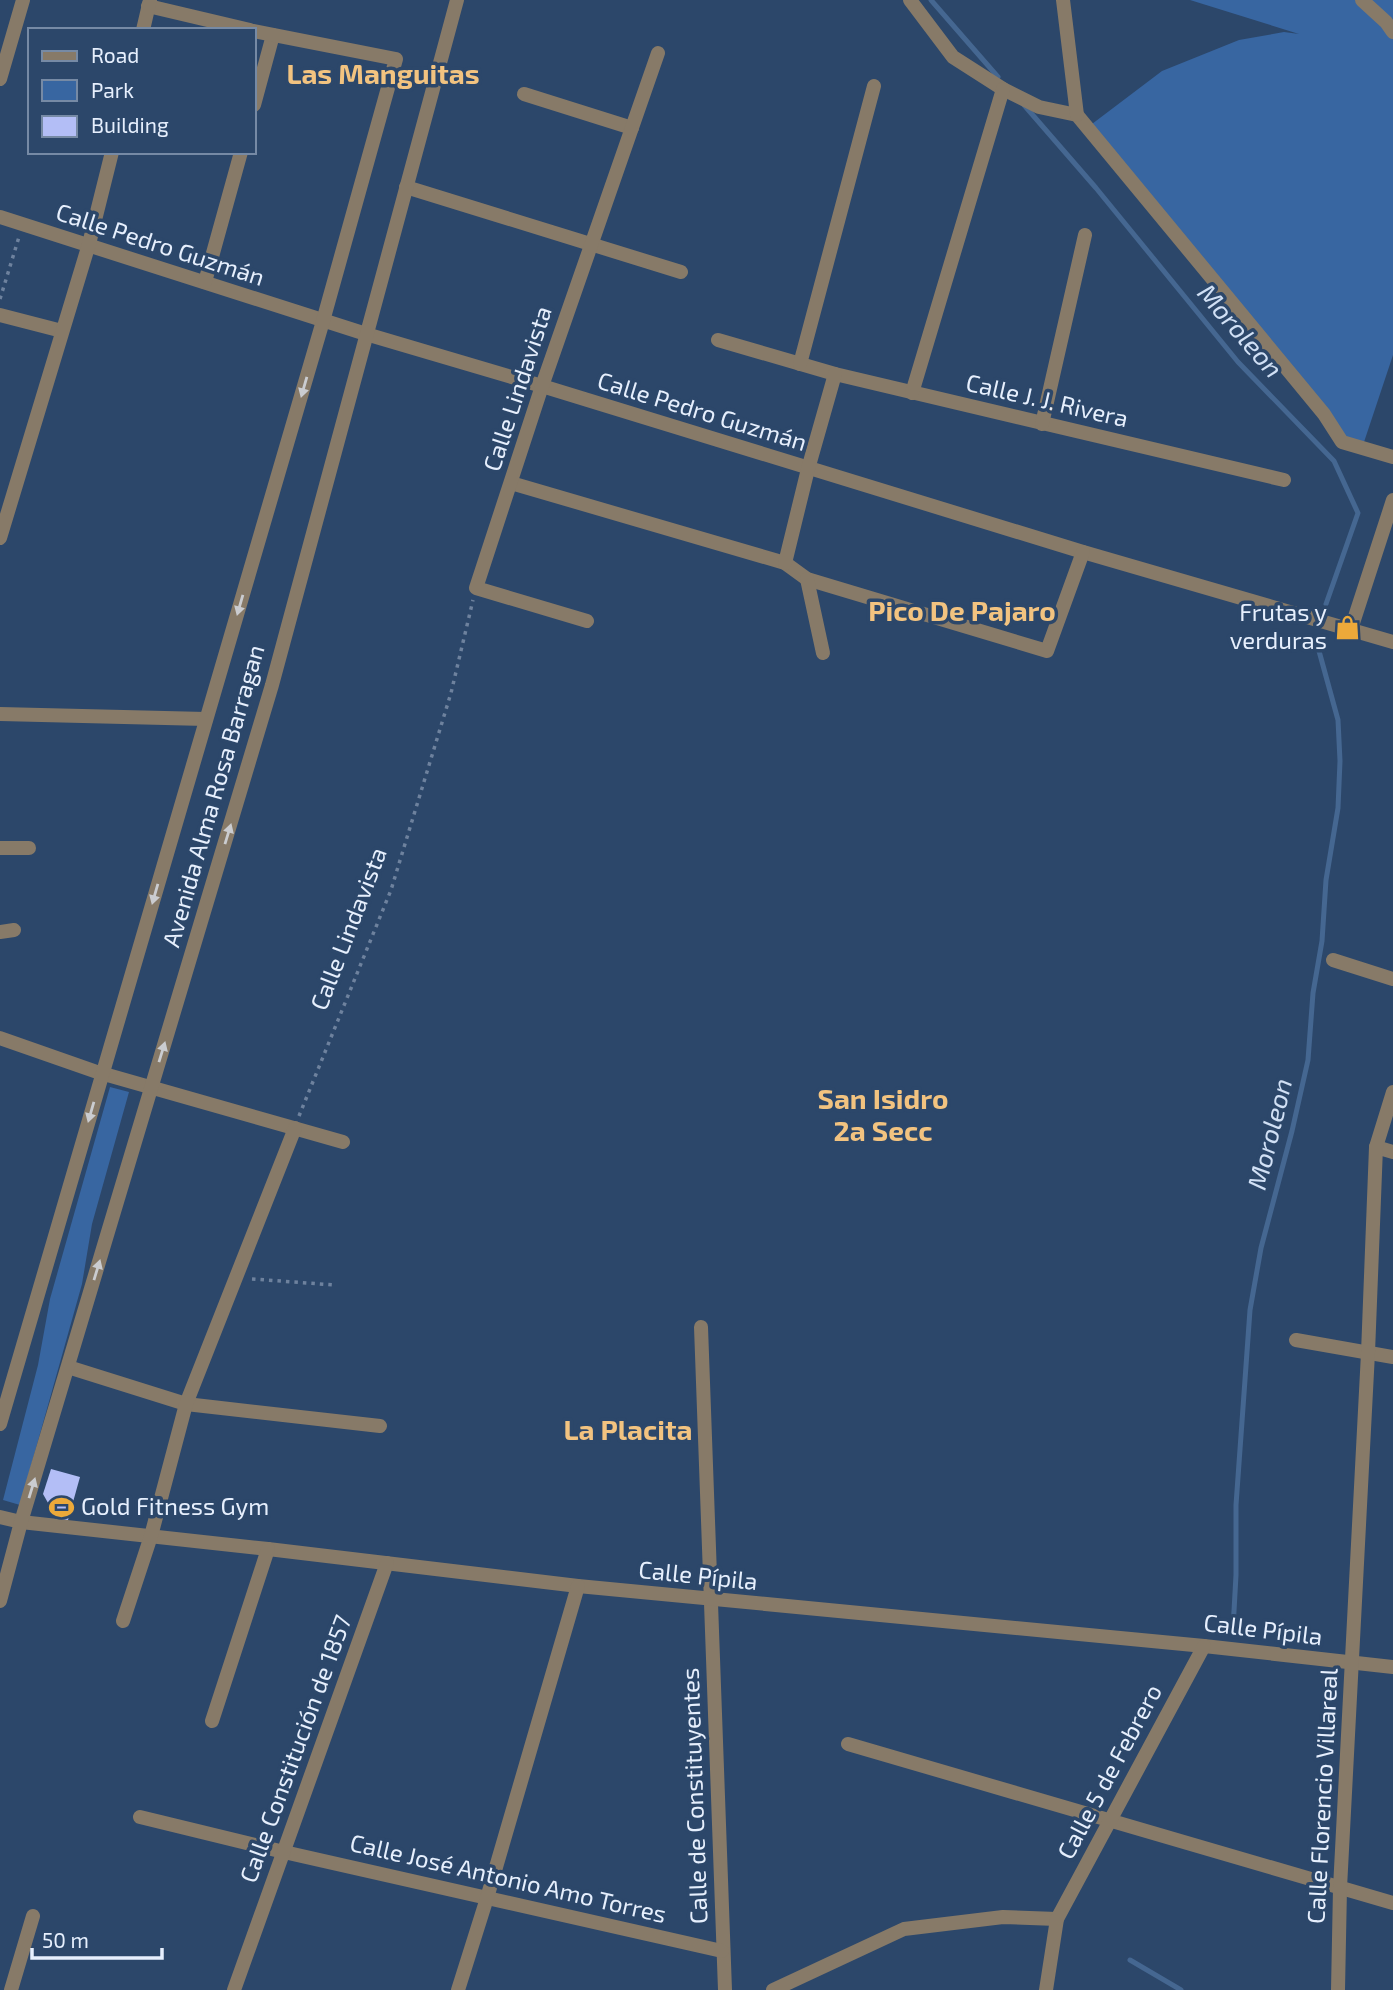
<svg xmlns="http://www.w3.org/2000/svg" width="1393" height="1990" font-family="'Exo 2',sans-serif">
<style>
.green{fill:#3866a1}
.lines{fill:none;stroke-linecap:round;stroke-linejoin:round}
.stream{stroke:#456791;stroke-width:5}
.building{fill:#b3bef6}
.path{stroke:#6e829e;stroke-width:3.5;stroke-dasharray:3.5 5;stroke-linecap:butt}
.minor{stroke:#877a68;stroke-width:14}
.oneway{fill:#caccd0}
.labels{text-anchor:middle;stroke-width:7;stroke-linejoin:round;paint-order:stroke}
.street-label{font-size:24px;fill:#e6effd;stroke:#2c476a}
.poi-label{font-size:24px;fill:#e6effd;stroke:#2c476a;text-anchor:end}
.water-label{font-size:26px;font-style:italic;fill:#d1e0f5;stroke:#2c476a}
.quarter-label{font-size:28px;font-weight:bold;fill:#f2c380;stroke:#2c476a}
</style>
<rect width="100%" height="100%" fill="#2c476a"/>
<g class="green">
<path d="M1190,0H1393V355L1362,448L1342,442L1088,127L1162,71L1239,40L1284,32L1299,34Z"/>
<path d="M110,1087L129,1092L92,1224L82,1284L20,1505L3,1500L38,1365L50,1299Z"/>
</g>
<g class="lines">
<g class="stream">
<path d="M931,0L998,77"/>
<path d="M1024,105L1096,188L1238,362L1334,461L1358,513L1326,604"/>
<path d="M1233,1629L1236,1575V1505L1250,1310L1261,1248L1292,1131L1308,1060L1313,993L1322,941L1326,880L1338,808L1340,761L1338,720L1319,651"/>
<path d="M1130,1960L1181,1990"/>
</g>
</g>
<path class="building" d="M51,1469L80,1477L68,1520L57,1519L43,1494Z"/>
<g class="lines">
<g class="path">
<path d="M0,299L19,237"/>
<path d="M299,1116L391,890L451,693L473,600"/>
<path d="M252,1279L335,1285"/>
</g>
<g class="minor">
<path d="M910,0L953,57L1003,89L1039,107L1077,115L1324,414L1342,442L1393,457"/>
<path d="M1063,0L1077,115"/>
<path d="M1362,0L1386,22L1393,32"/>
<path d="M148,6L250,30"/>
<path d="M143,30L150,0"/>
<path d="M0,79L23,0"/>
<path d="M524,94L632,128"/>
<path d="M254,105L273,35"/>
<path d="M406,187L681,272"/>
<path d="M0,217L366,334L542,386L1083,552L1393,642"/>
<path d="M205,282L241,152"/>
<path d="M0,315L62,331"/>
<path d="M718,340L835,374L1284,480"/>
<path d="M800,364L874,86"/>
<path d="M912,393L1003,89"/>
<path d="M1042,424L1085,235"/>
<path d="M511,483L785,563L807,579L1047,651L1083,552"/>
<path d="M0,538L89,244L112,152"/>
<path d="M785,563L808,469L835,374"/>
<path d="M807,579L823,653"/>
<path d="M587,621L476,588L542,386L658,53"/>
<path d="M1351,629L1393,500"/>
<path d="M0,714L206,719"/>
<path d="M0,848H29"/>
<path d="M0,932L14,930"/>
<path d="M1333,960L1393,979"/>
<path d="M0,1038L97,1072L343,1142"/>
<path d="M1376,1147L1393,1152"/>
<path d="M701,1327L725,1990"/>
<path d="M1296,1340L1393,1357"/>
<path d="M68,1367L186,1404L380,1426"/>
<path d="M0,1424L323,321L396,59L254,31"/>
<path d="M0,1517L21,1522L268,1549L578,1586L1204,1646L1393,1667"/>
<path d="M0,1601L21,1522L272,685L457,0"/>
<path d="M123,1621L151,1536L186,1404L295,1128"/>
<path d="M212,1721L268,1549"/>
<path d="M848,1744L1393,1903"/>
<path d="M140,1817L284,1852L722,1951"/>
<path d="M11,1990L33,1916"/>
<path d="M234,1990L387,1563"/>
<path d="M458,1990L487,1898L578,1586"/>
<path d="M773,1990L904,1929L1003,1917L1057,1919"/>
<path d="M1046,1990L1057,1919L1204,1646"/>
<path d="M1338,1990L1340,1888L1368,1353L1376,1147L1393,1092"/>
</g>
</g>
<defs><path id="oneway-solid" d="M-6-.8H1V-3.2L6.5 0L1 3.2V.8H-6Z" transform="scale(1.75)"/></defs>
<g class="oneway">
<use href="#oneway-solid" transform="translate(304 387) rotate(106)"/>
<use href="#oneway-solid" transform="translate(240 605) rotate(106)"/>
<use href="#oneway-solid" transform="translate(228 834) rotate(-73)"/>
<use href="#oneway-solid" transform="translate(155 894) rotate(106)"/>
<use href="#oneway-solid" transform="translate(162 1052) rotate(-73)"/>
<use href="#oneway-solid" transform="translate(91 1112) rotate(106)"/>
<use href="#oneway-solid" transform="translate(97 1270) rotate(-73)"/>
<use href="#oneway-solid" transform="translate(32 1488) rotate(-73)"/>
</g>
<defs>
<symbol id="shop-bare" viewBox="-9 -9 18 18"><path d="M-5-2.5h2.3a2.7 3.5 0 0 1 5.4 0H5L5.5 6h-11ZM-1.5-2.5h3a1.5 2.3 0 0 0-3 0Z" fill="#eca93a" stroke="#2c476a" stroke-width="2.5" paint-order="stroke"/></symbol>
<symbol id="stadium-bare" viewBox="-9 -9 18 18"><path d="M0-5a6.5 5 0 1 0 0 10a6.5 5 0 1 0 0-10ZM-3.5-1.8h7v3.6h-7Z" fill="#eca93a" stroke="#2c476a" stroke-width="2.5" paint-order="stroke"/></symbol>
</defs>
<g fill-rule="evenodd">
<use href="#shop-bare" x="1330" y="610" width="35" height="35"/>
<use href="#stadium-bare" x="44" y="1490" width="35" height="35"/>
</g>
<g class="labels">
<g class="street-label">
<text transform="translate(160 245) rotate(18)" y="8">Calle Pedro Guzmán</text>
<text transform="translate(518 389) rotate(-72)" y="8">Calle Lindavista</text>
<text transform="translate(1047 401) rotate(13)" y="8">Calle J. J. Rivera</text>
<text transform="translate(702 412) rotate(17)" y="8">Calle Pedro Guzmán</text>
<text transform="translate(214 796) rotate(-74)" y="8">Avenida Alma Rosa Barragan</text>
<text transform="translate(349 929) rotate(-69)" y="8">Calle Lindavista</text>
<text transform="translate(698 1576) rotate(6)" y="8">Calle Pípila</text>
<text transform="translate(1263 1630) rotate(7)" y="8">Calle Pípila</text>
<text transform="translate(296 1749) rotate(-70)" y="8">Calle Constitución de 1857</text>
<text transform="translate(1110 1772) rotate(-62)" y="8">Calle 5 de Febrero</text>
<text transform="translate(695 1796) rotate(-92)" y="8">Calle de Constituyentes</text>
<text transform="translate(1323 1796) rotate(-87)" y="8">Calle Florencio Villareal</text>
<text transform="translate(508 1879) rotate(13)" y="8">Calle José Antonio Amo Torres</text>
</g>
<g class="poi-label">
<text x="1327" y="621">Frutas y<tspan x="1327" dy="28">verduras</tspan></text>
<text x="81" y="1515" text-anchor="start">Gold Fitness Gym</text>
</g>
<g class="water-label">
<text transform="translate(1240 331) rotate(49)" y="9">Moroleon</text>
<text transform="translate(1270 1134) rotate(-76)" y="9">Moroleon</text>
</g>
<g class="quarter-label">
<text x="383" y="84">Las Manguitas</text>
<text x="962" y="621">Pico De Pajaro</text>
<text x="883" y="1109">San Isidro<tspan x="883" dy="32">2a Secc</tspan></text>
<text x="628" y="1440">La Placita</text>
</g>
</g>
<rect x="28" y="28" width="228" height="126" fill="#2c476a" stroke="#768aa5" stroke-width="2"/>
<rect x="42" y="51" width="35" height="10" fill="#877a68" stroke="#768aa5" stroke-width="2"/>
<text x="91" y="63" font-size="21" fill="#e6effd">Road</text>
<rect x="42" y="80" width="35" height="21" fill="#3866a1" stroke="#768aa5" stroke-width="2"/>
<text x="91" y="98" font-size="21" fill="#e6effd">Park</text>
<rect x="42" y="116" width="35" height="21" fill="#b3bef6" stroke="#768aa5" stroke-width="2"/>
<text x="91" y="133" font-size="21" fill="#e6effd">Building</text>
<path d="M32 1948v10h130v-10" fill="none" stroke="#e6effd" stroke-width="3.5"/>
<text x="42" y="1948" font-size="21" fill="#e6effd" stroke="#2c476a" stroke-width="5" paint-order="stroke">50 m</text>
</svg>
